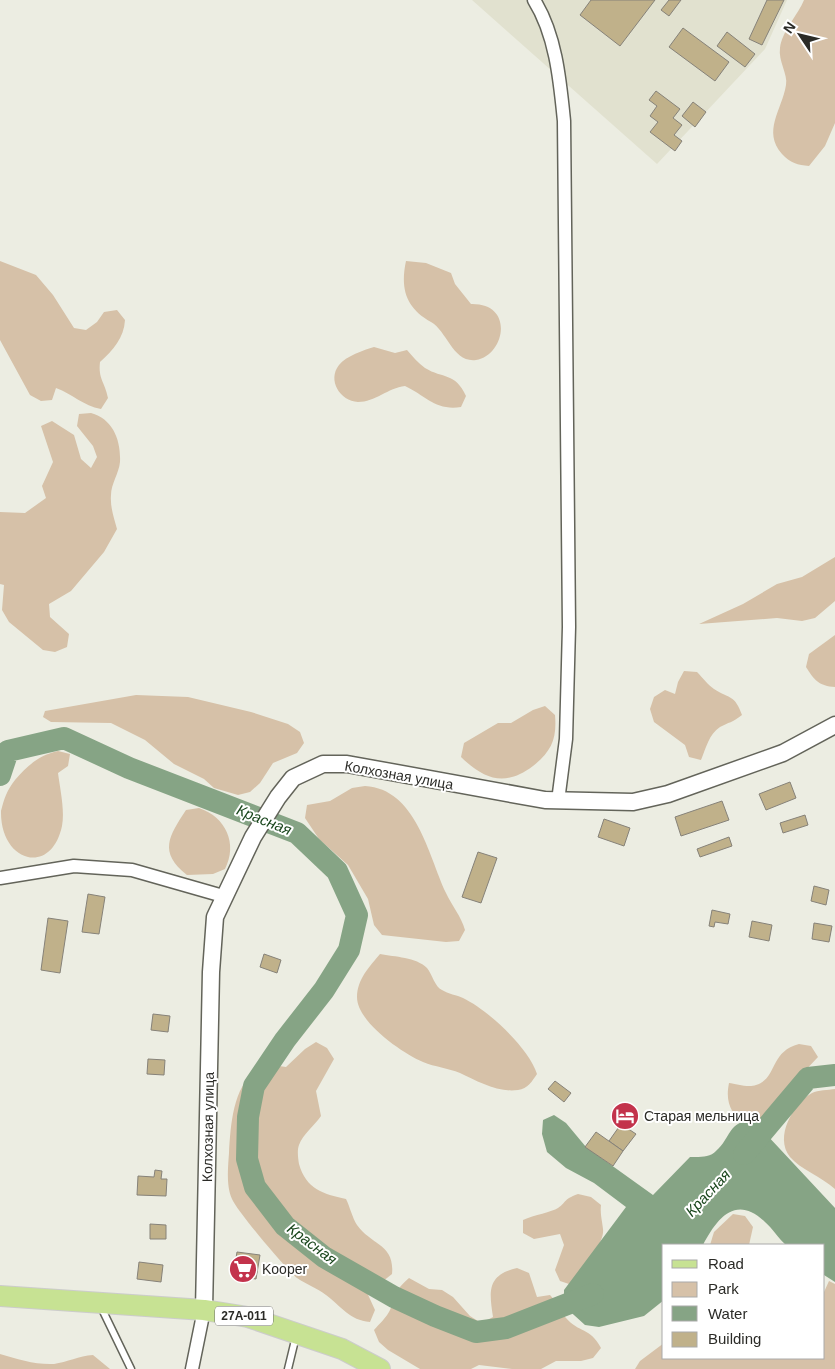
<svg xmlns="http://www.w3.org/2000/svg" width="835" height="1369" font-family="Arial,sans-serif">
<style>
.built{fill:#e1e1cf}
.green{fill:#d6c1a8}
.water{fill:#86a485}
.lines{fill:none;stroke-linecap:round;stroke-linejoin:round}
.river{stroke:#86a485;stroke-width:22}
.building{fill:#c0b18a;stroke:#868279}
.service-casing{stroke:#63645a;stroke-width:9}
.minor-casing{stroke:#63645a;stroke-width:15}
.tertiary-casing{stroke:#63645a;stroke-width:19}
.primary-casing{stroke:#cccccb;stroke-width:22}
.service{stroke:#fff;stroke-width:6}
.minor{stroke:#fff;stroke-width:12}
.tertiary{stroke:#fff;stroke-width:16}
.primary{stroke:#c7e293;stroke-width:20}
.labels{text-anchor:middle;stroke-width:4;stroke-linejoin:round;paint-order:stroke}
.shield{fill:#fff;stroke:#6b6b68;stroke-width:1}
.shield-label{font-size:12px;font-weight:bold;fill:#2b2b27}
.street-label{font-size:14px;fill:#2b2b27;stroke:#fff}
.poi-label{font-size:14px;fill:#2b2b27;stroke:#fff;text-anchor:start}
.water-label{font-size:15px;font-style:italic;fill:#19461c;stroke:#fff}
</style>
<rect width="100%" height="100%" fill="#ecede2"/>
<path class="built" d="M472,0H787L765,49L657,164Z"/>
<g class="green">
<path d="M804,0H835V123L825,146L809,166C798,165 790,163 782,154C762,131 782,110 786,85C788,74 778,61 780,48C782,31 798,15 804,0Z"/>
<path d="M0,261L36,275L53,295L74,328L86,330L97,322L104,312L117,310L125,320C124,338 113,350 100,362C98,379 105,382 108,398L101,409C83,406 73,394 56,388L52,400L41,401L30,395L0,340Z"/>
<path d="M406,261L426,263L451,273L455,284L471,304C515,303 505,355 476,360C453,363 447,331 431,322C406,308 400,289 406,261Z"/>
<path d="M374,347L395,353L407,350C413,357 418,363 425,368C443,379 455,372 466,396L461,407C436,411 426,396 405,386C388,388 375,402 358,402C340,401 327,380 339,365C346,356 364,350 374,347Z"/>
<path d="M91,413C113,419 121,440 120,462C119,473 111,484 111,495C110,507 114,518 117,529L104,552L71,591L49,604L50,617L69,634L67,647L55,652L43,650L9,622L2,610L4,585L0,584V512L25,513L46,498L42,486L53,462L41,426L52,421L74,435L81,459L91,468L97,457L93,446L77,426L79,414Z"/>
<path d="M835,557V601L815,618L802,621L777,618L699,624L743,604L777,584L802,577Z"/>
<path d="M835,635V687C819,686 814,680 806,667L809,654Z"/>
<path d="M684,671L697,672C703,678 708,685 714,689C730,699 735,695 742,715C732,723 729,722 720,727C709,734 706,748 701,760L689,757L685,745L654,722L650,709L654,697L665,690L675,694L678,682Z"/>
<path d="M136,695L188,697L251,712L288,724L300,732L304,743L297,753L273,763L260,783L250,792L238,795L214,788L204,779L174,764L145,740L111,723L51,722L43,717L45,711Z"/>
<path d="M545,706L555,715C557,738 552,751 533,766C505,787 485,780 461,757L464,743L498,723H511L533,710Z"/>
<path d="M58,751L70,754L68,766L58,773C60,789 65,810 62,826C51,877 0,862 1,811C4,799 7,790 15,780C27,766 39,755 58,751Z"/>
<path d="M365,786C416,789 428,854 446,893C452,906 461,916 465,930L459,941L446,942L382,935L374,925L368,899L348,865L319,839L305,818L307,805L330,801L352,788Z"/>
<path d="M199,808C226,817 238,844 225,869L213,874L187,875C158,852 169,836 186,810Z"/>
<path d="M380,954C395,957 416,957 427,968C432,974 435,987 442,990C448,994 457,995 463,998C488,1010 529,1048 537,1074C532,1081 528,1089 518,1090C498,1093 477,1081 460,1073C448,1068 435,1067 423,1062C402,1053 357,1022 357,997C357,979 370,966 380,954Z"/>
<path d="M316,1042L327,1048L334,1059L316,1091L321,1116C314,1126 303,1134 299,1145C297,1150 298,1158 299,1164C306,1189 323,1194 346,1199C350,1207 352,1217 357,1225C371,1245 395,1244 392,1274L382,1282L371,1276L359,1275L375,1310L370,1322C349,1320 342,1307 326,1295C317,1288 306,1284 297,1278C286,1269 237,1211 232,1199C226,1186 228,1167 229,1153C231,1117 235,1058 286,1067L305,1049Z"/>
<path d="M799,1044L811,1046L818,1057L801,1075L780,1106L770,1115L747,1127C731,1114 725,1103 729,1083C736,1084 749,1088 756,1085C778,1078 769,1052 799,1044Z"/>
<path d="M835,1089V1189C822,1177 800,1169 790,1157C774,1137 793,1104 812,1093C818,1090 828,1090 835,1089Z"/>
<path d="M578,1194L591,1197L601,1205C600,1214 602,1220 603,1229C605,1244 580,1272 572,1285L560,1281L555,1270L564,1245L560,1234L534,1239L523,1233V1220C534,1215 552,1212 558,1208C568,1201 562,1200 578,1194Z"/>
<path d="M733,1214L745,1216L753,1227L749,1245H710L714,1232Z"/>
<path d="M517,1268L529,1273L537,1297L550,1295C557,1302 559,1311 566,1318C579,1333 590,1327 601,1348L593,1358L581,1361H556L541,1369H512L479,1365L471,1369H420L388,1350L379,1342L374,1330C379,1324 387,1317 390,1310C398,1293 393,1292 409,1278L429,1289L442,1290L453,1297L470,1316L481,1323L493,1317C489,1291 487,1275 517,1268Z"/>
<path d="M829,1281L835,1284V1369H635L640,1361L664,1343V1358H824V1292Z"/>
<path d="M0,1354C17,1359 36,1365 54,1364C67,1362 79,1356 93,1355L110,1369H0Z"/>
</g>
<path class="water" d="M554,1115L566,1123L586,1147L653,1195L690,1157C698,1157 710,1158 716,1151C731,1138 728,1121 753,1120L835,1208V1282L824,1275V1245H786C778,1238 773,1229 765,1222C736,1194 717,1218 703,1245H664V1300L644,1316L599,1327L585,1325L564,1306V1290L626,1207L594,1183L566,1168L547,1152L542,1134L543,1120Z"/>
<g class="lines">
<g class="river">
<path d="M0,775L8,751L64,738L129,768L297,833L337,871L357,915L349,950L324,990L285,1040L254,1086L248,1117L247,1159L255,1187L285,1226L324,1257L394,1297L435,1316L476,1332L506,1328L593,1294"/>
<path d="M744,1154L808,1078L835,1075"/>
</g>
</g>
<g class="building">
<path d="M591,0H655L620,46L580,15Z"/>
<path d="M669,0H681L669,16L661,10Z"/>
<path d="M767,0H784L762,45L749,39Z"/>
<path d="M683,28L729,62L715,81L669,47Z"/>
<path d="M727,32L755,54L745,67L717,46Z"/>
<path d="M656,91L680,109L673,118L682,125L674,135L682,141L675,151L650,132L658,122L650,116L657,106L649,100Z"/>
<path d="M693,102L706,112L695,127L682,116Z"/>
<path d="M790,782L796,798L766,810L759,794Z"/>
<path d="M722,801L729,820L681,836L675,817Z"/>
<path d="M805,815L808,825L783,833L780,823Z"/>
<path d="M604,819L630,828L624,846L598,837Z"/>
<path d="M729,837L732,846L700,857L697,849Z"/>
<path d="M478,852L497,858L481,903L462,897Z"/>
<path d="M814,886L829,890L826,905L811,901Z"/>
<path d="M88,894L105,897L99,934L82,932Z"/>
<path d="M712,910L730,914L728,924L715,922L714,927L709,926Z"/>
<path d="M48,918L68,921L60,973L41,970Z"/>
<path d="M752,921L772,925L769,941L749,937Z"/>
<path d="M814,923L832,926L829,942L812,939Z"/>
<path d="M264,954L281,960L277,973L260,967Z"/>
<path d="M153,1014L170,1016L168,1032L151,1030Z"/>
<path d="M148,1059L165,1060L164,1075L147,1074Z"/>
<path d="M555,1081L571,1093L564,1102L548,1089Z"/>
<path d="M621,1124L636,1134L623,1151L609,1141Z"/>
<path d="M596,1132L623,1151L613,1166L585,1147Z"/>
<path d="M155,1170L162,1171L161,1179H167L166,1196L137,1195L138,1176L154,1177Z"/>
<path d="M150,1224L166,1225V1239H150Z"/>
<path d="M237,1252L260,1255L256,1279L233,1276Z"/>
<path d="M139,1262L163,1265L161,1282L137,1279Z"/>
</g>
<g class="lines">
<defs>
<g id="service">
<path d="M101,1307L131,1369"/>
<path d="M288,1369L296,1336"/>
</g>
<g id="minor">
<path d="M534,0C556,35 560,81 564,121L569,627L566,739L558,801"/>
<path d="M0,878L74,866L132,870L223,896"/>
<path d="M192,1369L204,1310"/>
</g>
<path id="tertiary" d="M204,1310L211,972L215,917L253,837L278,797L293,778L323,764H347L545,800L633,802L668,794L783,753L835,725"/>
<path id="primary" d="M0,1296L204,1310L248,1317L342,1349L380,1369"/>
</defs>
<use href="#service" class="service-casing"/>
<use href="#minor" class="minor-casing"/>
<use href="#tertiary" class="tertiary-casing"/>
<use href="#primary" class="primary-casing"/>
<use href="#service" class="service"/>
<use href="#minor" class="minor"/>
<use href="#tertiary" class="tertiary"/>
<use href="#primary" class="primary"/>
</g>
<defs>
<symbol id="hotel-disc" viewBox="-11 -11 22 22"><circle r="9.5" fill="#c3334c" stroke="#fff"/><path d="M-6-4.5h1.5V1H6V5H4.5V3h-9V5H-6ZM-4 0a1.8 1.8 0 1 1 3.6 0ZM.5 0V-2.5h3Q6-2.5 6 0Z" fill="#fff"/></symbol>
<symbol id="supermarket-disc" viewBox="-11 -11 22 22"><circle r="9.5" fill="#c3334c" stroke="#fff"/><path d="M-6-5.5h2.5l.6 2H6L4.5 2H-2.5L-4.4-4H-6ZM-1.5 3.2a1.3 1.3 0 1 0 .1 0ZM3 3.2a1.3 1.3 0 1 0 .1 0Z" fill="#fff"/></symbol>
</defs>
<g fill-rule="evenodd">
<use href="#hotel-disc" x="609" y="1100" width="32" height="32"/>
<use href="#supermarket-disc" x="227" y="1253" width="32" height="32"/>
</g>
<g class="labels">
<rect class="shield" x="215" y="1306.5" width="58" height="19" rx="4"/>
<g class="shield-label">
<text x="244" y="1320">27А-011</text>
</g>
<g class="street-label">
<text transform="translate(399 775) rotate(10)" y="5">Колхозная улица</text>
<text transform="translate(208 1127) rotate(-89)" y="5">Колхозная улица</text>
</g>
<g class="poi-label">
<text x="644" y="1121">Старая мельница</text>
<text x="262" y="1274">Kooper</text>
</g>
<g class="water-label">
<text transform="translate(264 820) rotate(22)" y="5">Красная</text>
<text transform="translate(708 1193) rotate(-47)" y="5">Красная</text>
<text transform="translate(312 1244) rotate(37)" y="5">Красная</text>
</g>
</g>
<rect x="662" y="1244" width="162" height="115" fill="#ffffff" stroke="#aaaaa9"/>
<rect x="672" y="1260" width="25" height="8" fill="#c7e293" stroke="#aaaaa9"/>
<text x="708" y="1269" font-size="15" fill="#2b2b27">Road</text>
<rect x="672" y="1282" width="25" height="15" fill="#d6c1a8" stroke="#aaaaa9"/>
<text x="708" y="1294" font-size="15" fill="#2b2b27">Park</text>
<rect x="672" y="1306" width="25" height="15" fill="#86a485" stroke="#aaaaa9"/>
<text x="708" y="1319" font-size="15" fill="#2b2b27">Water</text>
<rect x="672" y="1332" width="25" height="15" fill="#c0b18a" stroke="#aaaaa9"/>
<text x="708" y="1344" font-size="15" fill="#2b2b27">Building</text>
<g transform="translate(800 35) rotate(305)" stroke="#ffffff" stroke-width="4" paint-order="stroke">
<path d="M0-4L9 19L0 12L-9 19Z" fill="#2b2b27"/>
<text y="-8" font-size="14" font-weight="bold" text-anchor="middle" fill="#2b2b27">N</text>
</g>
</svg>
